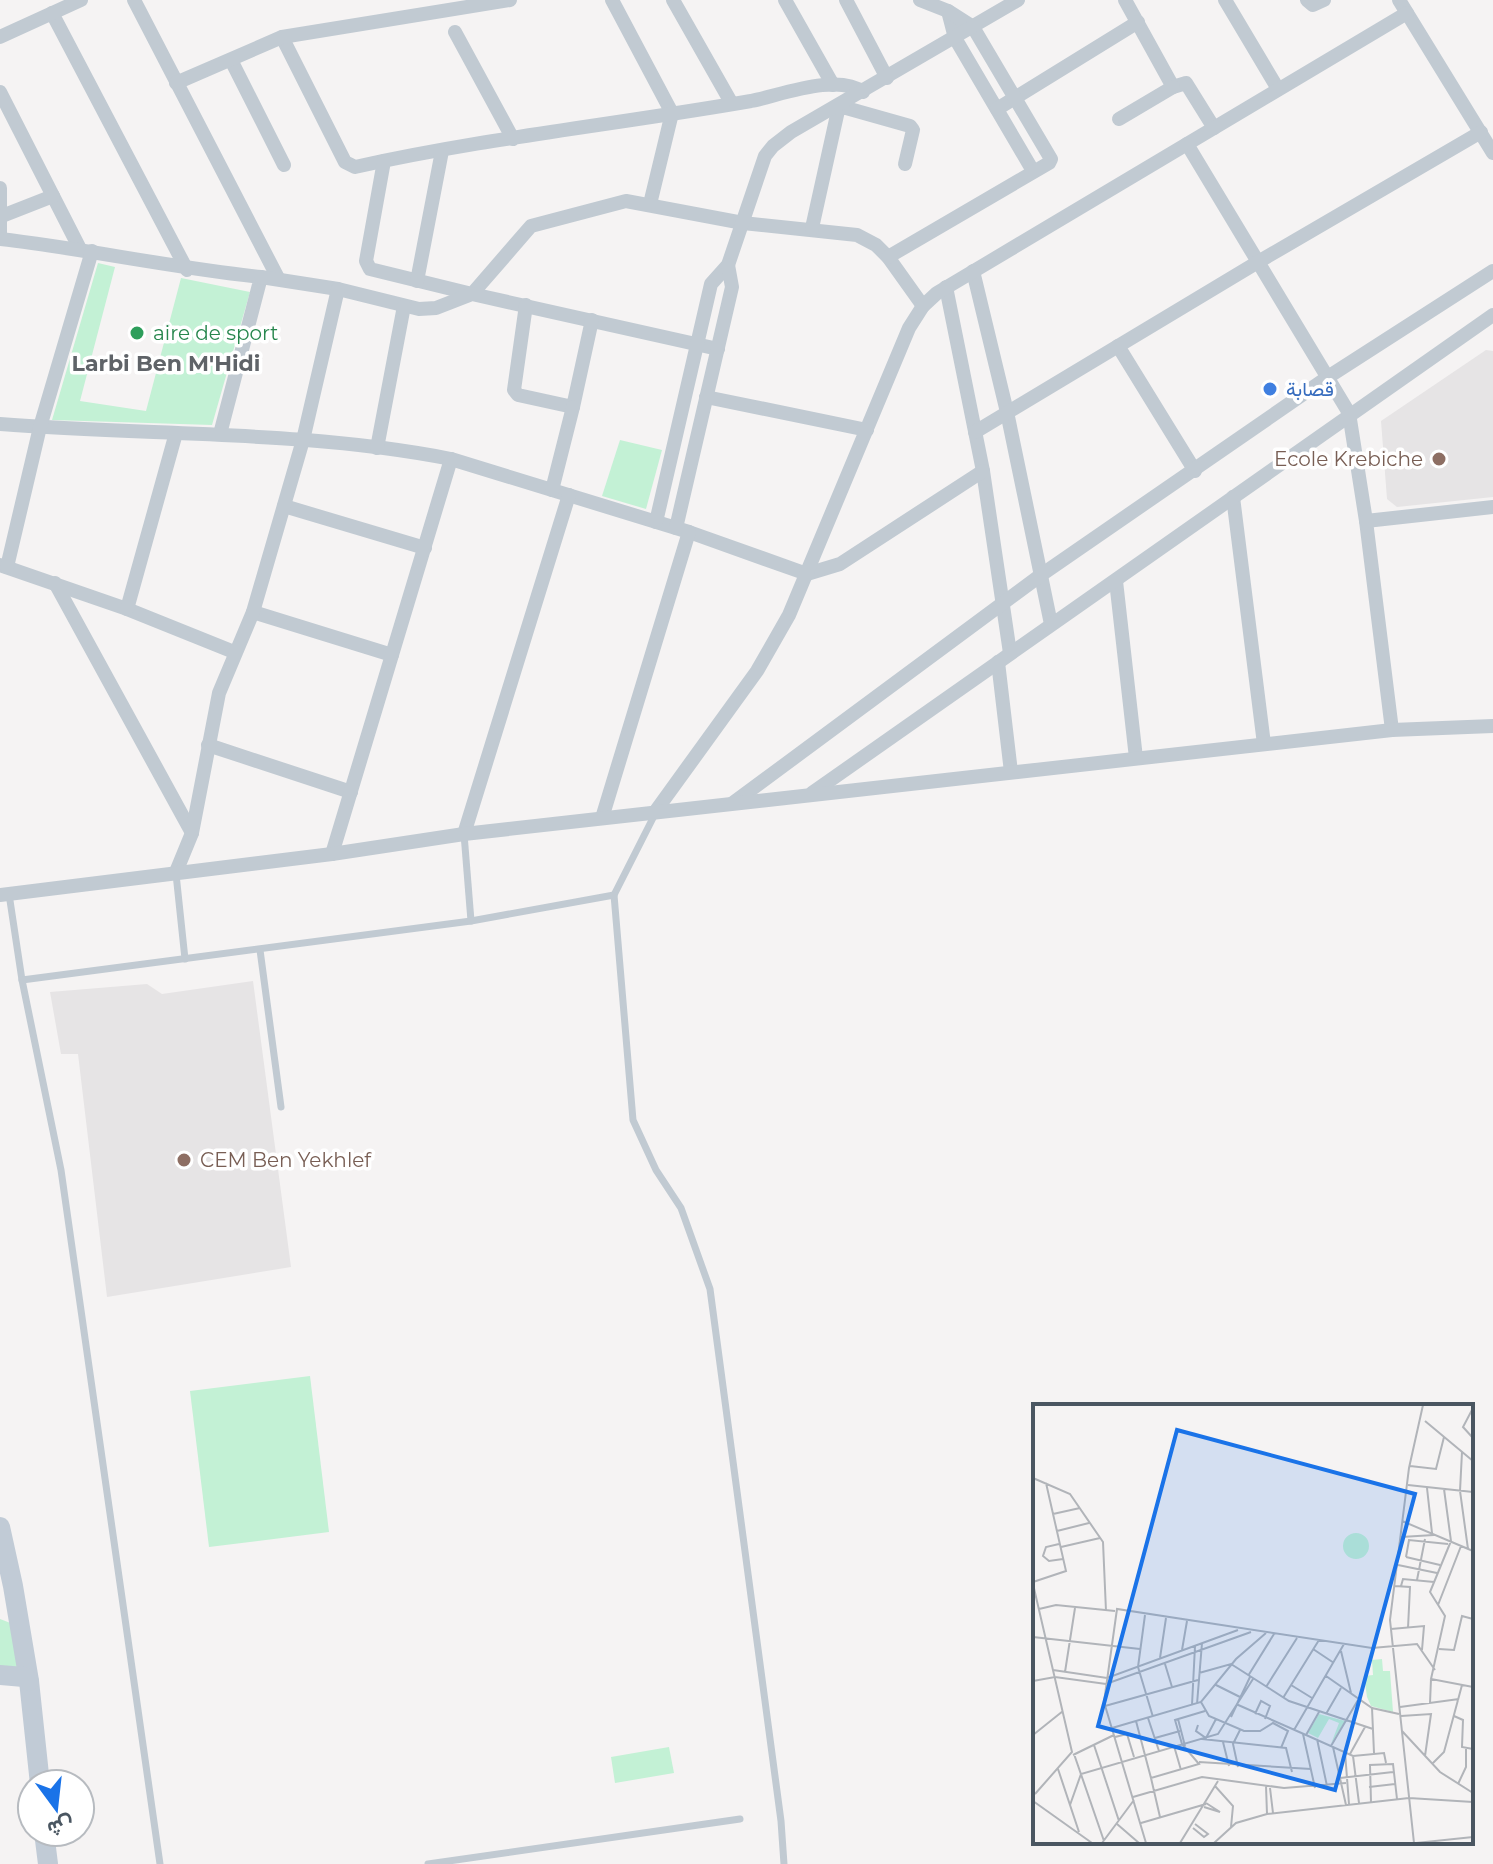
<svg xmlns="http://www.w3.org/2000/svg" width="1493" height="1864" font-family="Montserrat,Vazirmatn,sans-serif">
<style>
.education{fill:#e6e4e5}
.green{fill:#c3f1d5}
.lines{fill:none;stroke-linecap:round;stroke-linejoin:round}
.service{stroke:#c1cad2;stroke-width:7}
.minor{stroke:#c1cad2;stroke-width:14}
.secondary{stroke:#c1cbd6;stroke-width:20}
.leisure-dot{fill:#2e9e5b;stroke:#fff;stroke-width:3}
.shop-dot{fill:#3f7fe0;stroke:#fff;stroke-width:3}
.education-dot{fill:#8d6e63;stroke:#fff;stroke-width:3}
.labels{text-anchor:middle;stroke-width:7;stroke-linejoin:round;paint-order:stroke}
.leisure-label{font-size:20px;fill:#27864d;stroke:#fff;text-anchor:start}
.shop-label{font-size:20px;fill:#366cbe;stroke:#fff;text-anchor:start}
.education-label{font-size:20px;fill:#785e54;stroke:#fff;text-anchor:end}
.neighbourhood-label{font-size:22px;font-weight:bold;fill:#5f6368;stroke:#fff}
.inset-road{fill:none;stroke:#b1b4b9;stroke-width:2}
.view{fill:#1a73e8;fill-opacity:0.15;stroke:#1a73e8;stroke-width:4}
.inset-edge{fill:none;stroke:#4a5661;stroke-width:4}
</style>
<rect width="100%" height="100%" fill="#f5f3f3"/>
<g class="education">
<path d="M1486,350L1493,351V497L1397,507L1387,499L1381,421Z"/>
<path d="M253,981L291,1267L107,1297L78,1054H61L50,992L147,984L162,994Z"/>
</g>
<g class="green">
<path d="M98,263L115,267L80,401L146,411L181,278L250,292L212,425L52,420Z"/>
<path d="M620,440L662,450L646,509L602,496Z"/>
<path d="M310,1376L329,1532L209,1547L190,1391Z"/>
<path d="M0,1619L13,1624L19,1669L0,1667Z"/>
<path d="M669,1747L674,1773L615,1783L611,1757Z"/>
</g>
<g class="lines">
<g class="service">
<path d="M655,814L614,895L633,1120L656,1170L681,1208L710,1289L781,1821L784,1864"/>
<path d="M464,834L471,921"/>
<path d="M176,874L185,959"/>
<path d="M9,894L22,980L61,1170L160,1864"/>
<path d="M260,950L281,1107"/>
<path d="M22,980L471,921L614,895"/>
<path d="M428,1864L740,1819"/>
</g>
<g class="minor">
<path d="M134,0L278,278"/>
<path d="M612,0L672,113L650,204"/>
<path d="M673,0L732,104"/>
<path d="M785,0L833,85"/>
<path d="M846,0L887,78"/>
<path d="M1125,0L1173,87L1186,83L1214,128"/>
<path d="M1225,0L1278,89"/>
<path d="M1307,0L1313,5L1324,0"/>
<path d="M1399,0L1493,153"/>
<path d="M948,11L955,38L1033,171"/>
<path d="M52,13L187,270"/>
<path d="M455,32L513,139"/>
<path d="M0,37L81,0"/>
<path d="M282,37L345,162L355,167C485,138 619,124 751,101C781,95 837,73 863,92"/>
<path d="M231,60L284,165"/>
<path d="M176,83L282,37L510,0"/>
<path d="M0,92L80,249"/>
<path d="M997,109L1138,22"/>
<path d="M1119,119L1173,87"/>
<path d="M1187,144L1349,413L1366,521L1392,730"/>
<path d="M384,161L366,261L370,269L472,294L531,226L626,201L743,223L857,235L876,245L888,257L923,306"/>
<path d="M0,188V233"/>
<path d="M2,216L53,196"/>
<path d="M812,228L839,106L910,126L913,130L905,164"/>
<path d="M0,239C87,249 173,268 261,277L220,434"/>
<path d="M888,257L1049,163L1051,159L973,27L948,11L920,0"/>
<path d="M973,271L1007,412L1051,624"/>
<path d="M261,277L338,289L419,309L436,308L472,294L718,349"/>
<path d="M417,281L442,151"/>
<path d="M946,287L983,471L1010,653"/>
<path d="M526,305L514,390L518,395L573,407L592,320"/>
<path d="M1118,346L1195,471"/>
<path d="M706,397L867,430"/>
<path d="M0,424C150,436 303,430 451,459L689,532L807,574L840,564L983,471"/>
<path d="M975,432L1258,262L1481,132"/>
<path d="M377,448L404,306"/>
<path d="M552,490L573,407"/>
<path d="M1233,497L1264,744"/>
<path d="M284,506L425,548"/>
<path d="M1366,521L1493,507"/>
<path d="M656,522L711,284L728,265L765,156L773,146L791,132L1018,0"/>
<path d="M676,528L732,287L728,265"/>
<path d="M0,565L127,609L234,652"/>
<path d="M7,567L40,427L92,251"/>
<path d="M1116,581L1136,758"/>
<path d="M55,583L192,833"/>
<path d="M127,609L176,433"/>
<path d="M253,612L392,655"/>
<path d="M998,662L1011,772"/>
<path d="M208,745L351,792"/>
<path d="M812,793L1493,315"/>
<path d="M733,803L1041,575L1328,377L1493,271"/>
<path d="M655,812L757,671L789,615L909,328L923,306L937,293L1407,13"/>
<path d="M602,818L689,532"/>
<path d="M464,834L569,495"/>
<path d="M332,854L451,459"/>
<path d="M176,872L192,833L219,693L253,612L303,440L338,289"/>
<path d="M0,895L332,854L464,834L1392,730L1493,726"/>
</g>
<g class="secondary">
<path d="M0,1527L13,1586L29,1681L40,1784"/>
<path d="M0,1675L24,1677L29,1681"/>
<path d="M44,1832L48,1864"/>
</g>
</g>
<circle class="leisure-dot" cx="137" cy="333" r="8"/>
<circle class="shop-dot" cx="1270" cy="389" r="8"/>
<g class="education-dot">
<circle cx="1439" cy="459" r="8"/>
<circle cx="184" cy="1160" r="8"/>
</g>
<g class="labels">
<g class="leisure-label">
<text x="153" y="340">aire de sport</text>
</g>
<g class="shop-label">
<text x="1286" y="396">قصابة</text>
</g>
<g class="education-label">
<text x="1423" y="466">Ecole Krebiche</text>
<text x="200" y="1167" text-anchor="start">CEM Ben Yekhlef</text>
</g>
<g class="neighbourhood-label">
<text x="166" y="371">Larbi Ben M'Hidi</text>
</g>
</g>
<g transform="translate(1033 1404)">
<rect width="440" height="440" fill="#f5f3f3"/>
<path d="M310 142a13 13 0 1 1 26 0a13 13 0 1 1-26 0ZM349,255L350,267H357L360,308L338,302L334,293L331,272L340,271L339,256ZM286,310L312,317L298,340L306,319L296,315L285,334L275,329Z" fill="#c3f1d5"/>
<path class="inset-road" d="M440,4L430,23L440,34M392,17L440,57M429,48L427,87L435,145M377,62L403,65L411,33M0,74L37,90L70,138L73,207M375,81L440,88M394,84L399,129M411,85L418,137L397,188L412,212L398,275L440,283M20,110L47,104M369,117L440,147M24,127L56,119M368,133L401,131M26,140L13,143L10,152L16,157L30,155M28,143L67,134M373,153L376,136L415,140M373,153L407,161M365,161L404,169M384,176L392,135M0,178L33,167L13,79M0,180L39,348L2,390M362,182L377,183L375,224M368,182L370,175L401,178M405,201L428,142M6,205L23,201L82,207M112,211L105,263L120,313M358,225L391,222L389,246M0,233L107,245M280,245L301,259M406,245L421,246L429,212L440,215M149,246L154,217M308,247L318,289M127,254L133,214M132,260L139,283M20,266L74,274L205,226M32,268L42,204M166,269L198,260L256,297L340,325M215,272L241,230M293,272L339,304L366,310M0,277L22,273L73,280L218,228M183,281L207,293M258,281L279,294M233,283L264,234M250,294L286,236M168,298L176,312L211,327H227L240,319L255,327L248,344M397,299L398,275M164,300L169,239M203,300L273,331M159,301L162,242M72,302L165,276M367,303L426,295M339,304L341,349M286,308L273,331L320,352L351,349L353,359M222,310L228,297L237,302L232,315M293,310L308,284M368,312L398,310L392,352M421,312L430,316L429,343L440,345M198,313L217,273M115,314L126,347M145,315L152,342M103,317L118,374L166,360L149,340L142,316L172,307M165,321L163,327L173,334L183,315M79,324L168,298L203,255L233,229M261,326L311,240M369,327L407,368L440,389M270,330L282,384M0,331L30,307M82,333L94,330L101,353M122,334L147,327M169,335L253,344L259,368M284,335L294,382M190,338L196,362M61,341L86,417M141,342L148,366M298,342L325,296M300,343L313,401M312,348L316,400M41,350L71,437M317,350L332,323M40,351L81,331M320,352L326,399M166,358L278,365M399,360L411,348L429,281M205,363L200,340L207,326M25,365L46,428M118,374L127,413M307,374L360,368M425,380L433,363V344M182,382L200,402L198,423M233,382L234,410M336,383L362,380M237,384L240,409M100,393L169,373L251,384L313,379M0,397L59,439M338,398L337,361L360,360L364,395M37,401L48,370L185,330L220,275M171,403L187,408L173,399M108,419L173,400M84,420L106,439M160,424L171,433L175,430L162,420M69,439L101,396M113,439L71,298L84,205L339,244L384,240L402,266M147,439L185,377M181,439L203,419L234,410L376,394L440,398M381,439L357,216L376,64L390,1M383,439L440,433"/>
<path class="view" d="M144,26L382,90L302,386L65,322Z"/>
<rect width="440" height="440" class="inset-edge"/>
</g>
<g transform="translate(56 1808) rotate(165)"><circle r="38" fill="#ffffff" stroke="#b7bbc0" stroke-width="2"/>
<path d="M0-6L14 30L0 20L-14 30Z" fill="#1a73e8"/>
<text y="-12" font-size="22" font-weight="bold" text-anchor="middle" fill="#4a5661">ش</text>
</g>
</svg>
